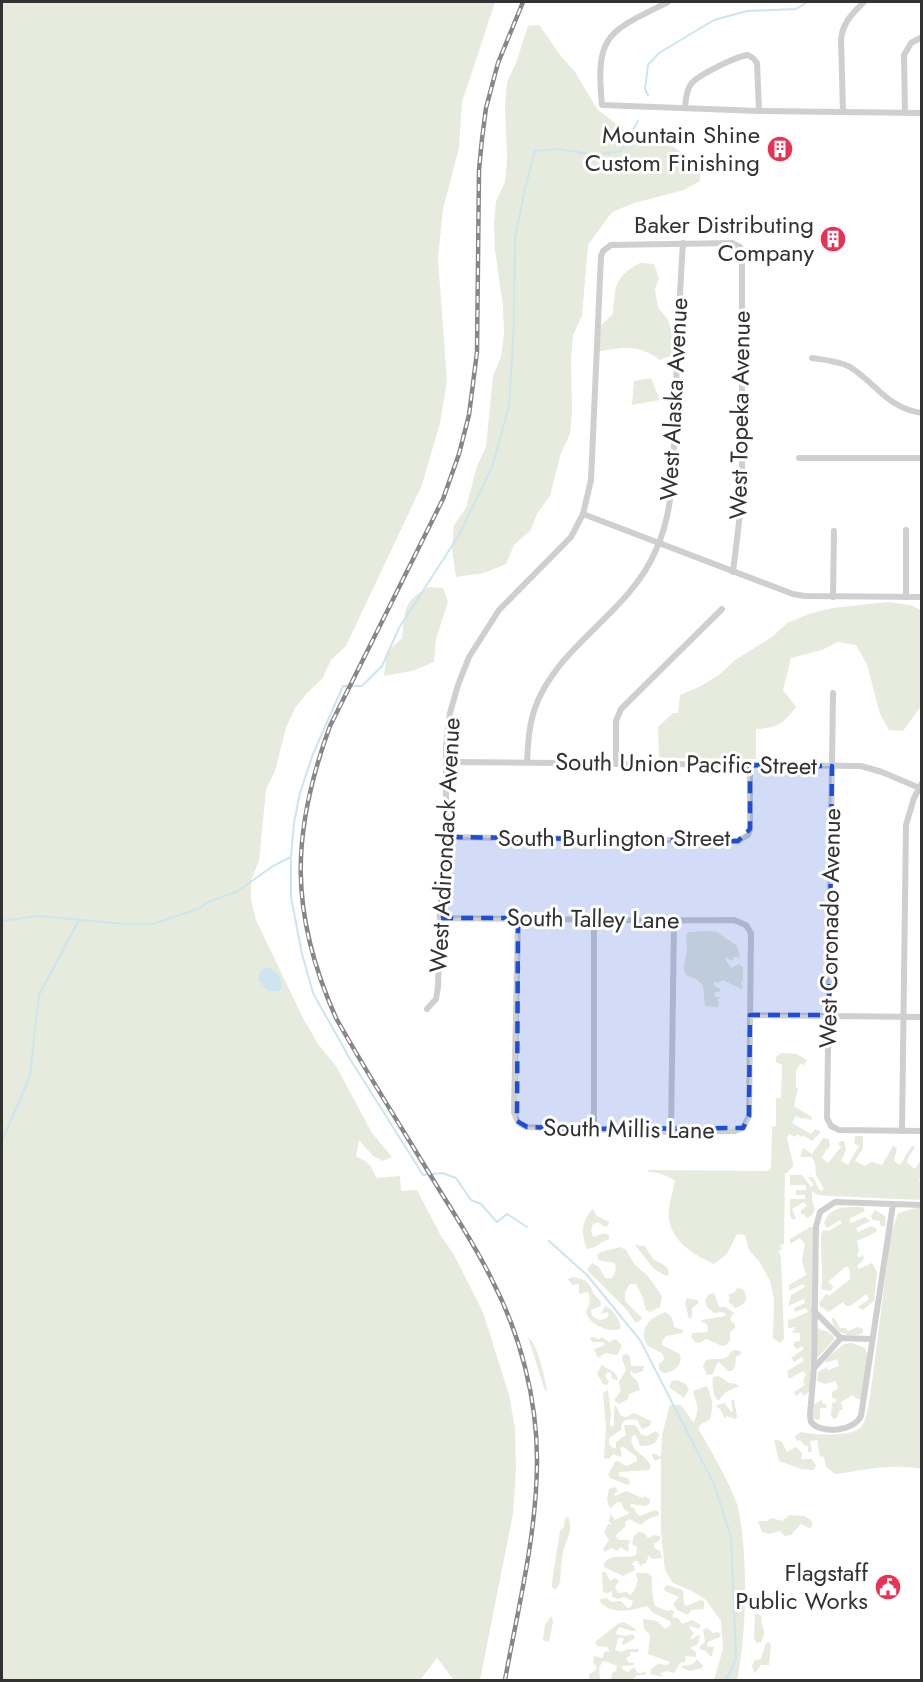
<svg xmlns="http://www.w3.org/2000/svg" width="923" height="1682" font-family="Jost,sans-serif">
<style>
.green{fill:#e6ebdd}
.water{fill:#cce5ee}
.lines{fill:none;stroke-linecap:round;stroke-linejoin:round}
.stream{stroke:#cce5ee;stroke-width:2}
.minor{stroke:#cfcfcf;stroke-width:6}
.rail-casing{stroke:#878787;stroke-width:4.5}
.rail{stroke:#fff;stroke-width:2;stroke-dasharray:7;stroke-linecap:butt}
.marked{fill:#1d4ed8;fill-opacity:0.2;stroke:#1d4ed8;stroke-width:4.5;stroke-dasharray:12 8;stroke-linejoin:round}
.labels{text-anchor:middle;stroke-width:6;stroke-linejoin:round;paint-order:stroke}
.poi-label{font-size:24px;fill:#323232;stroke:#fff;text-anchor:end}
.street-label{font-size:24px;fill:#323232;stroke:#fff}
</style>
<rect width="100%" height="100%" fill="#fff"/>
<g class="green">
<path d="M2,2H495L462,102L459,148L443,209L438,259L447,381L440,423L422,485L346,646L331,660L322,679L307,693L295,708L286,728L275,771L266,790L259,861L251,880V900L256,920L303,1018L318,1044L336,1066L372,1133L392,1157L383,1161L373,1156L359,1140L356,1157C367,1160 373,1167 376,1178L400,1176L401,1191L417,1190L441,1236L454,1255L483,1312L509,1395L515,1428L516,1469L513,1514L480,1680H454L437,1658L420,1680H2Z"/>
<path d="M539,25L561,56L575,72L597,109L629,134L671,145L700,167V181L684,190L634,203L612,212L588,245L582,316L573,335L571,359L572,411L570,434L561,453L550,496L538,512L530,531L514,545L506,564L484,573L456,577L452,549L454,525L466,508L477,466L486,447L493,376L501,357L504,334L503,307L495,250L494,224L496,201L505,182L507,158L505,106L507,82L516,63L528,26Z"/>
<path d="M640,263L654,264L659,278L655,290L658,307L668,320L674,340L673,355L660,360C637,343 621,348 595,352L598,328L613,314C615,287 614,277 640,263Z"/>
<path d="M651,378L660,400L632,405L634,381Z"/>
<path d="M429,587L443,588L448,602L436,639L434,662L412,671L384,676L387,652L402,638C405,611 403,600 429,587Z"/>
<path d="M887,602L910,605L921,610V706L903,731L889,730L880,714L867,664L856,645L838,642L822,650L791,658L783,690L796,707C784,723 778,728 756,729V759L659,758L658,727L673,713H678L680,695L701,686L720,674L735,660L772,637L787,623L809,614L833,608Z"/>
<path d="M709,931L717,932L737,946L740,958L734,957L732,961L726,957L725,959L731,968L739,964L743,967V980L741,983L743,988L741,989L723,980L718,983L714,982V986L720,989L721,991L714,993L715,997H721L717,999L719,1004L717,1007L705,1006L703,985L696,979L686,975C682,966 686,959 687,951C687,946 686,940 686,935L689,932Z"/>
<path d="M781,1053L797,1054L807,1060L804,1065L800,1064L796,1071V1087L798,1089L794,1106L812,1117L811,1120L803,1118L802,1119L796,1116L792,1123L811,1134L815,1129L821,1132L812,1141L803,1135L802,1137L797,1134L795,1137L789,1134L787,1138L793,1163V1167L785,1174L784,1244L780,1245L782,1249L778,1252L781,1256L784,1339L780,1343L773,1338L774,1299L770,1281L759,1261L749,1250L745,1235L737,1234L727,1254L714,1264C691,1254 665,1237 669,1208C670,1199 674,1189 675,1180L659,1173L649,1172L648,1170L768,1171L771,1168L772,1127L776,1126V1098H781L782,1065L776,1062V1057Z"/>
<path d="M855,1136H863V1148L855,1161L865,1166L872,1162L882,1165L893,1146L897,1148L894,1161L900,1165L911,1147L914,1146L915,1147L908,1158L907,1163L915,1169L921,1160V1178L919,1180L921,1184V1200L832,1196L818,1195L812,1191V1200L815,1210L811,1216L806,1218L804,1214L802,1215L800,1211L807,1206L804,1202L792,1209L796,1218L793,1220L790,1216V1199H805V1195H796V1190H806V1185H790V1175H802L811,1187L814,1185L808,1177H813L820,1191L824,1189L816,1175L815,1163L812,1157H800L803,1148L812,1154L823,1138L829,1139L830,1146L827,1150L826,1149L822,1158L828,1163L841,1147L838,1144L841,1141H844L846,1150L841,1161L848,1165L859,1146L854,1143Z"/>
<path d="M863,1207L865,1211L849,1219L851,1223L865,1217L870,1221L856,1228L858,1232L871,1226L877,1229L876,1232L857,1241L859,1252L857,1254L859,1258L863,1255L864,1259L857,1266L859,1269L872,1263L877,1272L874,1301L863,1310L858,1307L869,1299L866,1294L850,1306H846L843,1302L829,1312L820,1306L819,1303L826,1294L829,1296L850,1279V1271L848,1267H845L828,1282L834,1287L830,1291L821,1289C824,1271 820,1254 821,1235L823,1230L829,1231L842,1223L840,1220L827,1228L824,1223C830,1205 847,1207 863,1207Z"/>
<path d="M916,1208H921V1469C894,1463 863,1470 835,1474L826,1467L824,1457L820,1456L817,1440L810,1441L812,1452H808V1446H805L800,1440L797,1441L795,1436L801,1432C815,1435 852,1438 862,1426C867,1418 868,1407 870,1398L891,1233L898,1213Z"/>
<path d="M593,1209L597,1216L609,1222L608,1226L605,1227L598,1222L593,1224L591,1230L593,1237L604,1233L609,1235V1239C600,1242 597,1248 587,1249C581,1234 581,1220 593,1209Z"/>
<path d="M875,1210L885,1216L886,1225L883,1227L880,1225V1221L873,1220L871,1216Z"/>
<path d="M810,1227L815,1228L810,1390L804,1396L801,1392L796,1396L794,1392L805,1385L803,1382L806,1374L803,1371L789,1379L787,1371L804,1361L802,1357L794,1362L791,1358L804,1349L802,1346L797,1349L794,1346V1342L800,1341V1333H792L796,1327L788,1328V1318L790,1320L808,1312L806,1308L795,1312L794,1308L805,1303L804,1299L788,1306L791,1295L805,1287L803,1284L789,1291V1285L806,1275L802,1260L805,1244L800,1238L790,1244V1239Z"/>
<path d="M635,1245L645,1246L653,1259L667,1267L669,1274L666,1276L654,1269Z"/>
<path d="M620,1247L626,1250L635,1265L647,1275L662,1296L660,1307L650,1312L646,1310L643,1298L636,1284H630L625,1293V1301L642,1318L638,1322H635L627,1310L587,1270L592,1263L599,1267L605,1278H612L616,1270L615,1263C609,1261 604,1263 598,1259L597,1255L601,1252Z"/>
<path d="M573,1277L585,1280L591,1287L593,1293L601,1302V1306L591,1310C591,1319 599,1322 607,1318L609,1314L607,1312L601,1314L605,1306C614,1309 619,1320 621,1328C610,1335 587,1323 586,1311C590,1305 591,1298 588,1292L579,1294V1284L572,1285L568,1279Z"/>
<path d="M737,1288L743,1289C749,1298 746,1305 735,1308L728,1301L730,1298L728,1295L735,1292Z"/>
<path d="M714,1293L719,1307H726L734,1313L730,1318L731,1321L735,1324V1328L730,1332V1341L726,1345L722,1346L706,1339L700,1343L695,1342L691,1337L693,1333L708,1332L707,1324L701,1322L702,1320L725,1316L726,1314L723,1312L714,1313L707,1307L705,1300L709,1294Z"/>
<path d="M687,1298L697,1300L699,1303L692,1308V1318L689,1319L685,1303Z"/>
<path d="M665,1312C672,1315 673,1320 674,1327L683,1330V1333L666,1336L662,1341V1345L680,1354C683,1365 674,1373 663,1373L659,1369V1364L664,1360L663,1354L648,1346C637,1329 650,1318 665,1312Z"/>
<path d="M832,1318H834L840,1328H846L848,1331L858,1327L863,1329V1333C851,1339 832,1333 832,1318Z"/>
<path d="M817,1328L828,1332L834,1336L833,1341L818,1357H816Z"/>
<path d="M528,1337C539,1347 544,1375 547,1390L545,1391Z"/>
<path d="M593,1337L599,1339L602,1337L609,1342L616,1339L622,1346L617,1355L605,1353L598,1358L594,1349L603,1346L605,1344L603,1342H592L590,1338Z"/>
<path d="M852,1343L865,1348L868,1356L861,1400L855,1398L853,1395L841,1402L843,1409L839,1411L837,1418L834,1419L831,1416L832,1403L836,1402L835,1398H832V1392L838,1389L836,1381L825,1384L817,1381L818,1372L827,1367L828,1370L839,1366L837,1359L825,1363L826,1358L844,1344Z"/>
<path d="M735,1350L741,1351V1354L736,1357L735,1368L732,1371H728L719,1362L716,1365L713,1374L707,1375L703,1366L706,1360C716,1357 727,1363 731,1351Z"/>
<path d="M627,1354L630,1357L631,1366H644L643,1371L634,1374L630,1370L631,1375L637,1381L640,1390L629,1394L628,1399L619,1404L614,1400L621,1391L619,1382C626,1369 628,1374 622,1359L623,1355Z"/>
<path d="M602,1365C609,1370 616,1371 618,1380L612,1379L611,1373L607,1372L605,1376L609,1382L606,1385L603,1384L597,1373Z"/>
<path d="M719,1376L729,1383L736,1384L739,1386L726,1392L718,1401C713,1396 712,1384 713,1377Z"/>
<path d="M676,1380L686,1384L689,1390L684,1398L669,1387L672,1381Z"/>
<path d="M707,1386C712,1398 714,1406 710,1419L700,1425L698,1429C708,1444 734,1491 738,1507C748,1555 747,1633 737,1680H714L723,1649L721,1621L706,1600L692,1591L673,1583L665,1570L661,1532V1458L655,1461L652,1456L653,1453L661,1457L662,1435L670,1405H681L694,1423L698,1409L693,1391Z"/>
<path d="M608,1390L611,1414L610,1424L612,1427L614,1425V1407L616,1406L621,1416L626,1417L634,1413L651,1421L650,1426L642,1429L637,1420C628,1419 621,1419 621,1430L609,1438V1444L613,1448H616V1442L626,1435L624,1426L625,1425H635L642,1435L647,1436L655,1431L659,1434C658,1444 650,1446 640,1446L636,1435L632,1436C628,1451 646,1454 651,1466L649,1470L619,1472V1476L629,1479L630,1483L628,1485L610,1478L608,1475L615,1462L618,1461L626,1466L637,1461V1457L623,1447L620,1448L622,1454L620,1457L613,1454L609,1459L604,1458L606,1426L603,1393Z"/>
<path d="M734,1399L737,1417L735,1419L727,1416L725,1419L721,1410L716,1406L725,1403L731,1412L733,1411L731,1401Z"/>
<path d="M822,1400L823,1404H827L826,1408H820V1419L816,1420L813,1416L814,1404Z"/>
<path d="M774,1440C784,1439 783,1446 787,1452L796,1447L802,1453L801,1459H812L816,1466L814,1470L801,1469L779,1461Z"/>
<path d="M615,1487L618,1491L614,1494L615,1496L626,1491L642,1498L645,1496L650,1500V1503L646,1506L630,1504V1506L635,1509L636,1513L640,1516L655,1510L659,1512V1515L650,1518L641,1525L629,1519L625,1522V1527L617,1534L616,1537L619,1540H629L630,1542L628,1545L629,1552L620,1547L618,1551L611,1548L605,1552L603,1549L609,1540L604,1532L608,1524L613,1525L609,1522L610,1514L615,1520L630,1513L624,1509L621,1502H617L611,1508L609,1506L607,1499L609,1489Z"/>
<path d="M790,1515L805,1516L812,1521V1527L809,1528L801,1524L791,1535L785,1536L780,1531L769,1534L762,1532L758,1521H767L772,1518L782,1521Z"/>
<path d="M568,1517C574,1529 567,1537 564,1549C561,1559 561,1571 560,1582L557,1588L554,1589L552,1587V1582L560,1531L564,1527L565,1518Z"/>
<path d="M639,1532L644,1533L648,1538L654,1535L660,1536V1540L654,1544V1548L660,1551L662,1558L652,1559L649,1555L646,1563L640,1566L638,1561H634L631,1565H634L635,1570L623,1576L604,1567V1563C613,1552 624,1560 636,1555L637,1547L632,1544L634,1536Z"/>
<path d="M602,1572H606L610,1581L615,1578L619,1581L615,1587L618,1593L626,1592L630,1595C635,1591 637,1585 638,1579L636,1576V1573H648L652,1577C651,1582 653,1602 655,1606L667,1611L672,1610L674,1612L672,1617L678,1618L682,1624L692,1620L701,1625L699,1629L691,1626L689,1628L694,1633L690,1638L692,1639L698,1635L700,1636L698,1644L690,1648L696,1652V1657L686,1656L685,1662L680,1663L674,1673L667,1671L660,1673L663,1677L650,1674L651,1669L658,1664L667,1665L670,1662L648,1654L650,1635L644,1629L643,1619L657,1621L665,1629L671,1625L670,1621L653,1613L647,1606C631,1610 614,1616 600,1602L601,1599L607,1598L611,1602L621,1601L628,1608L631,1607L633,1601L624,1597L618,1599L612,1597V1591L608,1593L603,1592Z"/>
<path d="M667,1585L683,1590L684,1604L686,1606L700,1600L704,1601V1609L691,1610L688,1615L677,1610L673,1604L679,1597L665,1591L664,1588Z"/>
<path d="M757,1613L762,1617L761,1622C764,1631 766,1633 761,1642L756,1643L754,1638L755,1614Z"/>
<path d="M551,1616L553,1622L549,1642L543,1640L545,1625Z"/>
<path d="M624,1622L637,1630L632,1631L619,1627L615,1634L626,1636L633,1634L635,1638L624,1645L622,1644L624,1638H618L615,1650L621,1652L628,1649H639L638,1652H630L631,1655L626,1658L628,1662L634,1663V1665L622,1666V1669L628,1672L634,1667L638,1673L646,1672L645,1675H637L632,1680H611L612,1673L616,1671L617,1666L605,1661L602,1662L599,1668L600,1680H589V1674L595,1671L597,1667L593,1662L594,1656L603,1658L604,1652L610,1651L607,1647L597,1646L595,1642L619,1623Z"/>
<path d="M707,1628L713,1633L718,1632L721,1634L720,1637L708,1642L707,1646L714,1647L712,1656H710L706,1651L699,1649L700,1646L705,1642L703,1629Z"/>
<path d="M769,1642L771,1646L769,1665H761L755,1673L752,1666L755,1660L761,1659L766,1643Z"/>
<path d="M697,1659L703,1666L702,1668L690,1671L682,1668V1666L693,1664Z"/>
</g>
<path class="water" d="M267,967C278,970 284,981 280,991H268L258,980L261,970Z"/>
<g class="lines">
<g class="stream">
<path d="M648,95L645,89L648,65L659,53L714,20L747,11L796,9L807,2"/>
<path d="M2,921L38,916L125,924H153L198,909L208,902L238,891L273,866L291,857"/>
<path d="M2,1141L30,1076L39,995L79,920"/>
<path d="M527,1227L507,1214L497,1222L481,1204L471,1200L456,1178L442,1173L423,1175L350,1059L313,993L302,954L291,897V857L294,823L300,793L313,754L343,686H362L382,666L399,628L459,535L492,467L509,406L514,324L515,238L525,188L535,151L559,149L595,155L621,151L638,121"/>
<path d="M549,1241L587,1275L640,1340L714,1484L731,1537L736,1659L726,1680"/>
</g>
<g class="minor">
<path d="M668,2C608,32 595,34 602,105L759,111L922,113"/>
<path d="M685,107C686,99 686,91 691,84C698,75 737,56 748,55L753,58L757,63L759,111"/>
<path d="M843,112L841,39C843,22 853,13 864,2"/>
<path d="M905,113L904,55L911,43L922,37"/>
<path d="M812,358C824,360 839,361 850,367C877,384 887,408 922,413"/>
<path d="M799,458H922"/>
<path d="M583,514L793,594L805,596L922,597"/>
<path d="M833,597L834,531"/>
<path d="M906,597V530"/>
<path d="M833,693L827,1118L831,1126L839,1130L922,1131"/>
<path d="M446,762L861,766L882,772L922,789"/>
<path d="M527,762C528,743 529,725 535,708C557,645 629,614 656,550C675,508 673,461 675,416C677,358 679,301 683,243"/>
<path d="M616,764V721L621,709L722,609"/>
<path d="M445,837L738,841L748,835L750,829V765"/>
<path d="M440,918C538,919 636,921 734,920L746,925L751,933L749,1116L743,1128L735,1131L671,1132L527,1127C518,1124 517,1121 514,1112L518,918"/>
<path d="M427,1009L436,999L438,987L440,907L446,878V746L450,713L458,685L469,657L499,610L571,537L583,514L591,480L601,256L603,251L611,245L732,243L740,247L742,252V497L733,572"/>
<path d="M750,1015L922,1017"/>
<path d="M594,1129V920"/>
<path d="M902,1131L906,825L914,798L922,783"/>
<path d="M671,1132L674,921"/>
<path d="M893,1204L861,1416C854,1431 822,1435 811,1422L810,1415L814,1367L816,1227L820,1212L835,1202L922,1205"/>
<path d="M814,1311L841,1338"/>
<path d="M815,1367L841,1338L872,1339"/>
</g>
<defs>
<path id="rail" d="M505,1680C518,1608 537,1534 537,1460C537,1398 520,1334 492,1280C476,1247 456,1217 437,1186C403,1130 368,1075 336,1018C289,912 291,833 330,726L443,499L459,454L469,415L477,352L479,170L482,139L486,108L498,63L523,2"/>
</defs>
<use href="#rail" class="rail-casing"/>
<use href="#rail" class="rail"/>
</g>
<path class="marked" d="M750,765L832,766L829,1015H750L749,1116L743,1128L583,1129L527,1127L517,1121L518,918H440L445,837L738,841L750,829Z"/>
<defs>
<symbol id="building-disc" viewBox="-11 -11 22 22"><circle r="9.5" fill="#eb3153" stroke="#fff"/><path d="M-4-6H4V6H1V3H-1V6H-4ZM-2.5-4.3h1.7v1.8h-1.7ZM.8-4.3h1.7v1.8H.8ZM-2.5-1h1.7V.8h-1.7ZM.8-1h1.7V.8H.8Z" fill="#fff"/></symbol>
<symbol id="civic-disc" viewBox="-11 -11 22 22"><circle r="9.5" fill="#eb3153" stroke="#fff"/><path d="M-.6-6.5H3V-4.5H.6V-3L4-1V1h2V6H-6V1h2V-1L-.6-3ZM-1.2 2.5V6h2.4V2.5Z" fill="#fff"/></symbol>
</defs>
<g fill-rule="evenodd">
<use href="#building-disc" x="765" y="134" width="30" height="30"/>
<use href="#building-disc" x="818" y="224" width="30" height="30"/>
<use href="#civic-disc" x="873" y="1572" width="30" height="30"/>
</g>
<g class="labels">
<g class="poi-label">
<text x="760" y="143">Mountain Shine<tspan x="760" dy="28">Custom Finishing</tspan></text>
<text x="814" y="233">Baker Distributing<tspan x="814" dy="28">Company</tspan></text>
<text x="868" y="1581">Flagstaff<tspan x="868" dy="28">Public Works</tspan></text>
</g>
<g class="street-label">
<text transform="translate(674 399) rotate(-87)" y="8">West Alaska Avenue</text>
<text transform="translate(740 415) rotate(-89)" y="8">West Topeka Avenue</text>
<text transform="translate(686 764) rotate(1)" y="8">South Union Pacific Street</text>
<text x="614" y="846">South Burlington Street</text>
<text transform="translate(445 845) rotate(-87)" y="8">West Adirondack Avenue</text>
<text transform="translate(593 919) rotate(1)" y="8">South Talley Lane</text>
<text transform="translate(830 928) rotate(-89)" y="8">West Coronado Avenue</text>
<text transform="translate(629 1129) rotate(1)" y="8">South Millis Lane</text>
</g>
</g>
<rect width="923" height="1682" fill="none" stroke="#323232" stroke-width="6"/>
</svg>
